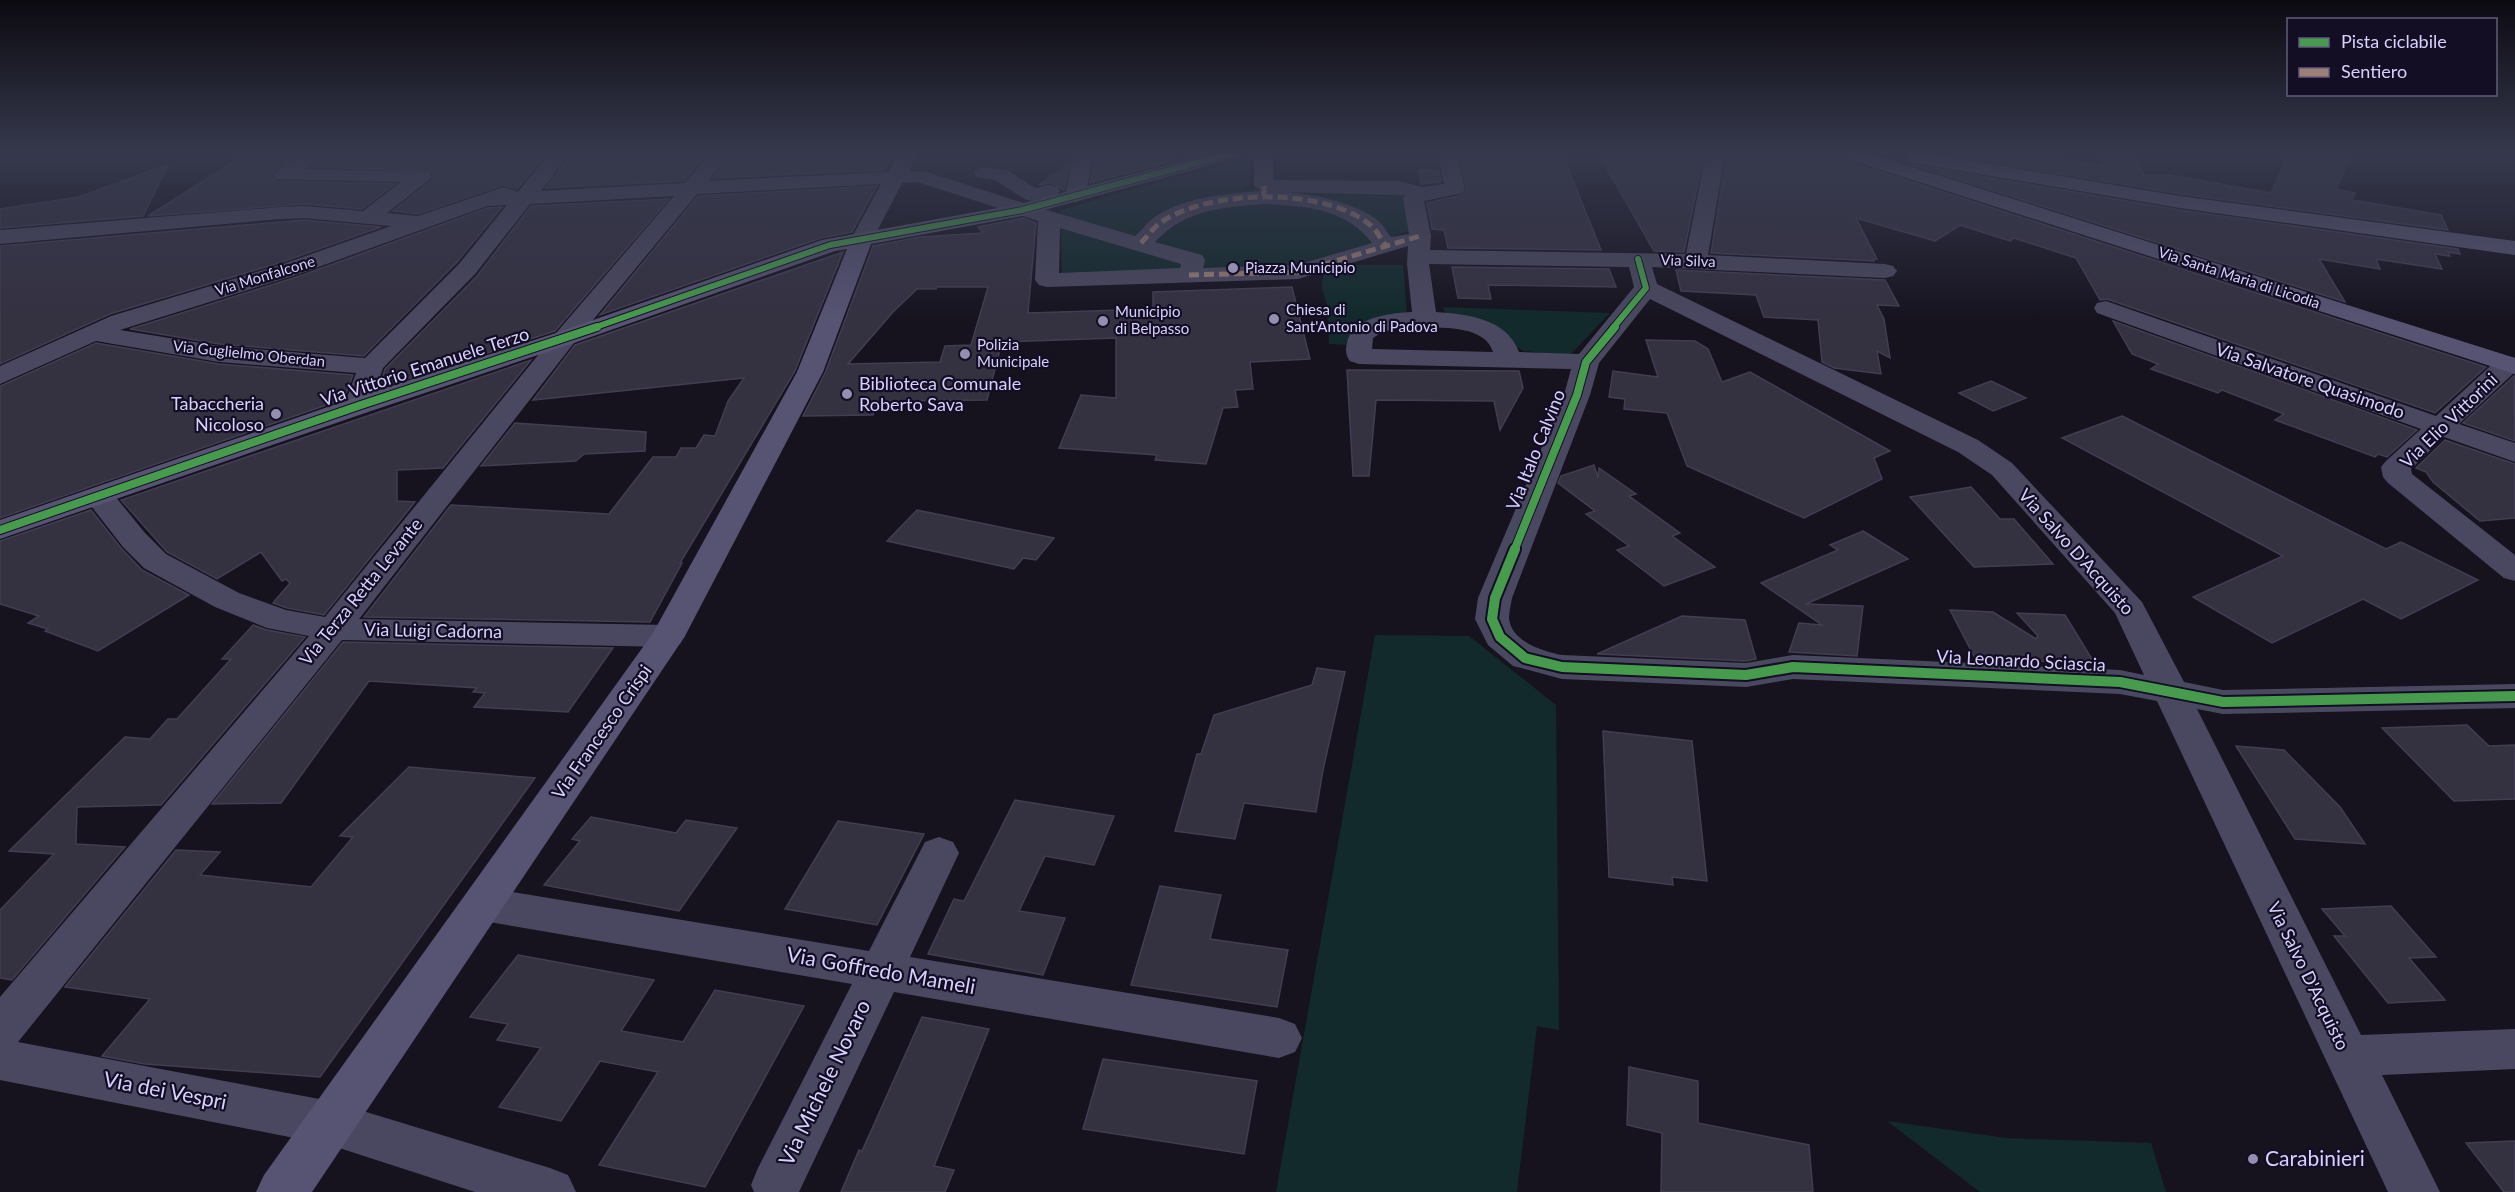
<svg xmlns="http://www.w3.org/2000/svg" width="2515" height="1192" font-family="Lato,sans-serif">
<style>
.green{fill:#122a2c}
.building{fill:#343141;stroke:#433d53;stroke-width:1.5;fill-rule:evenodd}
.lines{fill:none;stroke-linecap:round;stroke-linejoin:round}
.street{fill:#4a4860;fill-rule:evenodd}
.secondary{fill:#575473;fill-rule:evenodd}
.quiet{stroke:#9e8076;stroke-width:5;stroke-dasharray:10 5;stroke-linecap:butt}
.cycleway-far2-casing{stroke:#130e24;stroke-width:8}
.cycleway-far1-casing{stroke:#130e24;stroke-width:10}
.cycleway-casing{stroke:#130e24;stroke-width:14}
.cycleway-far2{stroke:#469c4c;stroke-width:6}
.cycleway-far1{stroke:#469c4c;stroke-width:8}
.cycleway{stroke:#469c4c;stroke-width:10}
.poi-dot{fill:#948eb1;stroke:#130e24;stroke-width:2}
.labels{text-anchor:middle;stroke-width:4.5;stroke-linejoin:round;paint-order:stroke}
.far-street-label{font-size:15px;fill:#d8d1ff;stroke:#130e24}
.far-poi-label{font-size:15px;fill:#d8d1ff;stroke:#130e24;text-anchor:start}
.street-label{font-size:18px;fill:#d8d1ff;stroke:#130e24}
.poi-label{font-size:18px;fill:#d8d1ff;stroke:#130e24;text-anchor:start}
.near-street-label{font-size:21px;fill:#d8d1ff;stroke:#130e24}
.near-poi-label{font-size:21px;fill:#d8d1ff;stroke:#130e24;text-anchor:start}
</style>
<rect width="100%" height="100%" fill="#16131f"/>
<g class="green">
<path d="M1250,157V184L1244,189L1388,190L1403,194L1409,231L1303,265L1062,274L1060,210Z"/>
<path d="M1355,265H1403L1407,314L1353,333L1348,339L1349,345L1329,344L1327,304L1322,289L1323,272Z"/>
<path d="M1443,307L1610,313L1572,353L1566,356L1523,351L1513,344L1446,315Z"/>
<path d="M1375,635L1469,636L1556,705L1559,1030L1537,1026L1517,1192H1276Z"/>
<path d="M1887,1121L2006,1138L2151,1143L2166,1192H1980Z"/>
</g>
<g class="building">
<path d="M248,153H300L274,170L271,175L276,181L395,184L362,209L304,204L148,216Z"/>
<path d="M328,153H458L453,158L545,155L517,189L503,185L418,214L393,211L431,181L434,176L431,171L311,167Z"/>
<path d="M576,153H708L684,181L546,188L572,154Z"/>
<path d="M733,153H894L885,170L713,178Z"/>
<path d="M1096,153H1171L1172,161L1090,183Z"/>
<path d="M1458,153H1562L1601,250L1448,248L1444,230L1432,229L1427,203L1462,195L1467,190Z"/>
<path d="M1598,153H1704L1684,252L1654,251Z"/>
<path d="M1727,153H1838L1841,159L2486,367L2435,413L2107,299L2100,300L2076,258L2014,238L2010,241L1960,225L1935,241L1856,218L1877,259H1873L1874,261L1711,253Z"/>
<path d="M1935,153H2017L2105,166L2099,153H2133L2144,175H2169L2271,193L2289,153H2352L2336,189L2355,193L2352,200L2441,215L2448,230L2180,194Z"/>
<path d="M169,164L143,216L0,228V209L79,197Z"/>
<path d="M1069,164L1064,190L1051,183L1039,185Z"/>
<path d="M1909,164L2180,210L2458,249L2460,254L2448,252L2450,256L2435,254L2442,269L2376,259L2380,269L2319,259L2345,302Z"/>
<path d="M1419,170H1439L1441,182L1421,184Z"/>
<path d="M877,186L852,232L821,238L600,315L698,196Z"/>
<path d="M669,199L555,331L379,388L385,369L477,276L531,206Z"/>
<path d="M502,207L457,262L364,356L219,344L130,329L300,276L487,208Z"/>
<path d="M1023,218L1036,223L1028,313L1153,309V292L1292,287L1310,359L1250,362L1253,389L1235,390L1238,407L1223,408L1206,464L1155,460L1157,455L1059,448L1081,395L1116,398V338L1002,342L987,400L878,401L873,415L803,416L825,373L873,246L920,237L983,233L978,227ZM937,287H988L971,345L945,346L940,362L848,364L893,312L917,289H936Z"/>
<path d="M304,220L381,227L282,262L110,314L0,364V246Z"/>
<path d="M843,252L795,371L680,563H682L650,622L364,617L451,505L609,514L653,457H676L681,448H696L704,435L715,436L728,401L744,378L533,400L575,345Z"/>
<path d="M1452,267L1609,269L1616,287L1488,285L1491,299L1458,298Z"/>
<path d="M1676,270L1885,280L1899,306L1877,305L1884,319L1890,358L1877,351L1881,374L1834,368L1822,362L1818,320L1764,317L1756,295L1681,291Z"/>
<path d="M2113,321L2417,430L2387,457L2378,454L2375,457L2275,420L2284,414L2222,390L2218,393L2151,369L2158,364L2132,354Z"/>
<path d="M1646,340L1695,341L1708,349L1722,382L1750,372L1890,451L1874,458L1882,479L1804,518L1687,466L1667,413L1624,409L1625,399L1609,397L1613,371L1658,377Z"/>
<path d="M96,343L219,364L353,375L344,399L0,518V386Z"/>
<path d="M531,360L443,468L397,470V501L415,502L324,615L287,608L273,603L290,583L286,579L282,581L261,552L217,579L167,552L121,500Z"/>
<path d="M1347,370L1519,371L1523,388L1500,430L1494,401L1376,400L1369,476H1353Z"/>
<path d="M2514,376L2515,441L2463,423Z"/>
<path d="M1991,381L2026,398L1993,411L1959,393Z"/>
<path d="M2122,416L2386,549L2401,542L2478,580L2401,619L2363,599L2272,643L2193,597L2283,556L2062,438Z"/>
<path d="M515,423L646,432L645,451L584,454L576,461L481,466Z"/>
<path d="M2445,440L2515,464V518L2480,521L2433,482L2426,472L2416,468Z"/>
<path d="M1594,465L1598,478L1599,468L1636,494L1629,496L1680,533L1672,536L1715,567L1664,586L1617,550L1629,546L1586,514L1595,511L1558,483L1561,476Z"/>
<path d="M1971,487L2000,519H2014L2053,564L1974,567L1910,497Z"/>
<path d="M91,510L121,548L142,570L189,595L98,651L45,631L48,629L28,623L39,616L0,604V541Z"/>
<path d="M917,510L1054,538L1036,560L1023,558L1014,569L887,541Z"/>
<path d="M1863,531L1908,559L1806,604L1863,606L1857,656L1789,652L1799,623L1822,625L1761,583L1838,550L1830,545Z"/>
<path d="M1950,610L1993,612L2036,639L2038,636L2017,613L2065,615L2095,664L1975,658Z"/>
<path d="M1682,616L1745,620L1756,659L1746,661L1597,654Z"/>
<path d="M253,625L267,630L305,637L161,805L77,807L76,844L125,847L12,980L0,978V910L54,854L9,851L125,737L150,739L168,719H177L231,659H222Z"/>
<path d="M343,642L613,648L568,712L474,707L485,693L473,692L477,688L369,681L281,803L212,804Z"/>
<path d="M1317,668L1345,672L1323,770L1316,812L1244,803L1235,839L1175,831L1197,754H1201L1214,715L1312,685Z"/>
<path d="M2467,725L2489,746L2515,745V799L2454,801L2382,728Z"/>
<path d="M1603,731L1692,741L1707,881L1672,877L1673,885L1609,877Z"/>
<path d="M2236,746L2284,750L2340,807L2365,844L2295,839Z"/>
<path d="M409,767L535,778L320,1077L145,1064L102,1056L150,999L65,987L176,850L220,852L200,875L311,887L353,837L340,836Z"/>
<path d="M1015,800L1114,816L1094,865L1045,856L1019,911L1065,918L1043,975L928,954L954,899L964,901Z"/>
<path d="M591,817L676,833L686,820L737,828L679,911L544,885L580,841L572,839Z"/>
<path d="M838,821L924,834L877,925L785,909Z"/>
<path d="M1160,886L1221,895L1210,939L1288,950L1277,1007L1131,985Z"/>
<path d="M2391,906L2436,957L2409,958L2445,1000L2388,1003L2334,936H2345L2322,909Z"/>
<path d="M518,955L654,980L621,1031L683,1042L715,990L804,1006L705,1187L599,1165L658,1072L600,1061L561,1121L499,1107L541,1048L497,1040L508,1024L470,1017Z"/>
<path d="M922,1017L989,1029L934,1166L954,1170L945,1192H841L859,1150L862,1151Z"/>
<path d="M1103,1059L1257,1081L1244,1154L1083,1129Z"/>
<path d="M1629,1067L1698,1081V1123L1809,1145L1813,1192H1661L1662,1133L1627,1125Z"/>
<path d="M2515,1141V1192H2504L2466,1143Z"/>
</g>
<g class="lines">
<g class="street">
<path d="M303,153H326L305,169L429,172L432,176L429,180L387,213L418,216L504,187L518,192L550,153H570L541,191L685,183L711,153H731L708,181L888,172L899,153H917L909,171L927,172L1030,205L1135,236C1141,231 1146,224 1152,219C1181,197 1226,194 1261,191L1254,186V153H1272L1274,180L1399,181L1423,187L1444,184L1438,153H1456L1465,189L1462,193L1424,201L1431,236L1430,250L1686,254L1706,153H1725L1708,255L1885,264L1893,266L1897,271L1893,276L1885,278L1652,267L1657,284L1978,440L2012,463L2142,602L2184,682L2223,690L2515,684V708L2223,714L2197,709L2361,1035L2515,1029V1069L2382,1075L2440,1192H2388L2157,701L2120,694L1793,679L1746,687L1562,679L1525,669L1513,666L1488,645L1475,619L1478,598L1564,395L1571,369L1359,364L1350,361C1346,356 1345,350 1347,343C1351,317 1391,313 1412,312L1407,264L1408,246L1298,279L1047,287L1039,285L1035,280L1038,221L918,182L902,183L873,239L870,244L862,246L854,244L851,239L881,184L697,194L574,343L359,619L668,625L680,628L685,636L680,644L668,647L342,640L18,1042L330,1101L550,1168L568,1175L576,1192H475L330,1145L0,1080V997L309,636L267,628L215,607L144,568L123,547L88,502L84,496L88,490L99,487L110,490L145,533L166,554L239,593L286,610L325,617L556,333L674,196L530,204L475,274L383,368L368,412L358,414L348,412L344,406L356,373L219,362L96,341L0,384V366L111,316L283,264L391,226L304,218L280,219L0,244V230L280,207L304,206L363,211L401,182L276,179L273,175L276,171ZM1285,192L1405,195L1403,198L1409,234L1391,237C1386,231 1382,223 1376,219C1350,201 1315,195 1285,192ZM1266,204C1306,206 1347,209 1372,243L1297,265L1203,268L1205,260L1202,255L1155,242C1185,209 1224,207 1266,204ZM507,205L459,264L365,358L219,346L120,330L299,274L487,206ZM1060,228L1181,264L1180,268L1059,273ZM1429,264L1629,267L1634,287L1579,354L1519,352C1507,319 1468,314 1436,312ZM1650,299L1958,452L1992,475L2115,613L2144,675L2120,670L1793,655L1746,663L1562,655C1543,651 1511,642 1509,618C1509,612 1511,604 1512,598L1590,395L1599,363ZM1424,327C1446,328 1485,326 1493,352L1372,349L1373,338C1388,327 1405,327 1424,327Z"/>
<path d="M1074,153H1094L1085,196L1082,200L1075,202L1068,200L1065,196Z"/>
<path d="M984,167L1007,170L1035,188L1050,185L1057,187L1060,191L1057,195L1032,201L1025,199L995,180L977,177L974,173L977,169Z"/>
<path d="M2106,301L2436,416L2499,358L2508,356L2515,358V372L2459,424L2515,443V462L2444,437L2411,469L2412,474L2515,555V581L2504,578L2388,483L2383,477L2381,467L2386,461L2421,429L2097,313L2094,308L2097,303Z"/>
<path d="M939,837L953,842L959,853L910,957L1279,1018L1295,1024L1302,1038L1295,1052L1279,1058L894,992L799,1192H754L751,1185L758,1168L852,984L483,921L468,916L462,904L468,892L483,887L869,951L925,842Z"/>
</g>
<g class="secondary">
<path d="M1212,153H1243L1240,157L1022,216L871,244L823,372L685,636L312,1192H256L264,1175L653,633L797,372L847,249L835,251L574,343L368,412L0,539V520L348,400L556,333L822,240L1020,204Z"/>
<path d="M1840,153H1868L2515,358V374L1842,157Z"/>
<path d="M1908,153H1924L2180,196L2515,241V255L2180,208L1915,163L1908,161L1905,157Z"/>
</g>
<g class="quiet">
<path d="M1264,186V198"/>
<path d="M1141,243C1147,237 1153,228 1160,223C1208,189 1323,187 1369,224C1376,229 1381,239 1386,246"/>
<path d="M1189,275L1298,272L1420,236"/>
</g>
<defs>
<g id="cycleway-far2">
<path d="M593,328L830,245L1022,210L1233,153"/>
<path d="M1613,328L1646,288L1638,259"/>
</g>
<g id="cycleway-far1">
<path d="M0,530L358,406L597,327"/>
<path d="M1514,551L1577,395L1586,362L1615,327"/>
</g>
<path id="cycleway" d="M1515,549L1495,598L1492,619L1500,637L1525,658L1562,667L1746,675L1793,667L2120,682L2223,702L2515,696"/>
</defs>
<use href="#cycleway-far2" class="cycleway-far2-casing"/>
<use href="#cycleway-far1" class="cycleway-far1-casing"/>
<use href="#cycleway" class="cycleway-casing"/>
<use href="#cycleway-far2" class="cycleway-far2"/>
<use href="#cycleway-far1" class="cycleway-far1"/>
<use href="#cycleway" class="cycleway"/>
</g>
<linearGradient id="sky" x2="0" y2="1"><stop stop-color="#0c0a11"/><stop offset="0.48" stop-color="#36394d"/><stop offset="1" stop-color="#36394d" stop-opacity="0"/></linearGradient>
<rect width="2515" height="319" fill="url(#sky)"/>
<g class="poi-dot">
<circle cx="1233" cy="268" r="6"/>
<circle cx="1274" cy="319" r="6"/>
<circle cx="1103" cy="321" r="6"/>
<circle cx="965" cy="354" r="6"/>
<circle cx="847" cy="394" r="6"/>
<circle cx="276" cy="414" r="6"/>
<circle cx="2253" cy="1159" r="6"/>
</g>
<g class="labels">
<g class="far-street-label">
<text transform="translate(1688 261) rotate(2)" y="5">Via Silva</text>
<text transform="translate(265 276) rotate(-17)" y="5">Via Monfalcone</text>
<text transform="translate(2239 278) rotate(18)" y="5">Via Santa Maria di Licodia</text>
<text transform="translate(249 354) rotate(6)" y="5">Via Guglielmo Oberdan</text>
</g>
<g class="far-poi-label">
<text x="1245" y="273">Piazza Municipio</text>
<text x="1286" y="315">Chiesa di<tspan x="1286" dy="17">Sant'Antonio di Padova</tspan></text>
<text x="1115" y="317">Municipio<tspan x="1115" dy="17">di Belpasso</tspan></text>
<text x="977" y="350">Polizia<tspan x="977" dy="17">Municipale</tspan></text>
</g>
<g class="street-label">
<text transform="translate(425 367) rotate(-18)" y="6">Via Vittorio Emanuele Terzo</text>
<text transform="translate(2310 381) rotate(19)" y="6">Via Salvatore Quasimodo</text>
<text transform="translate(2449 421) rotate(-44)" y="6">Via Elio Vittorini</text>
<text transform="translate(1536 450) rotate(-68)" y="6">Via Italo Calvino</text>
<text transform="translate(2076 552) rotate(48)" y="6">Via Salvo D'Acquisto</text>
<text transform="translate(361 592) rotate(-51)" y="6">Via Terza Retta Levante</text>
<text transform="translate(433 631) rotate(1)" y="6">Via Luigi Cadorna</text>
<text transform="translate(2021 661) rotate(3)" y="6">Via Leonardo Sciascia</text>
<text transform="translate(602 732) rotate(-55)" y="6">Via Francesco Crispi</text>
<text transform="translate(2308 976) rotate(64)" y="6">Via Salvo D'Acquisto</text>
</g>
<g class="poi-label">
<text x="859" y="390">Biblioteca Comunale<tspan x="859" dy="21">Roberto Sava</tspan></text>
<text x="264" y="410" text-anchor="end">Tabaccheria<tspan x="264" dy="21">Nicoloso</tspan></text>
</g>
<g class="near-street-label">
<text transform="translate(881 971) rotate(10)" y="7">Via Goffredo Mameli</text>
<text transform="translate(825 1083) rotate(-64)" y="7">Via Michele Novaro</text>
<text transform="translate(165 1091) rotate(11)" y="7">Via dei Vespri</text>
</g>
<g class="near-poi-label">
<text x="2265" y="1166">Carabinieri</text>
</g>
</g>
<rect x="2287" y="18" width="210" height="78" fill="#130e24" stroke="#625c7c" stroke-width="1.5"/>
<rect x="2299" y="38" width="30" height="9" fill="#469c4c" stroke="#625c7c" stroke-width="1.5"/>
<text x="2341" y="48" font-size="18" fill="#d8d1ff">Pista ciclabile</text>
<rect x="2299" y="68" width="30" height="9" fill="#9e8076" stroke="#625c7c" stroke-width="1.5"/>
<text x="2341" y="78" font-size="18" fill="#d8d1ff">Sentiero</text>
</svg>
